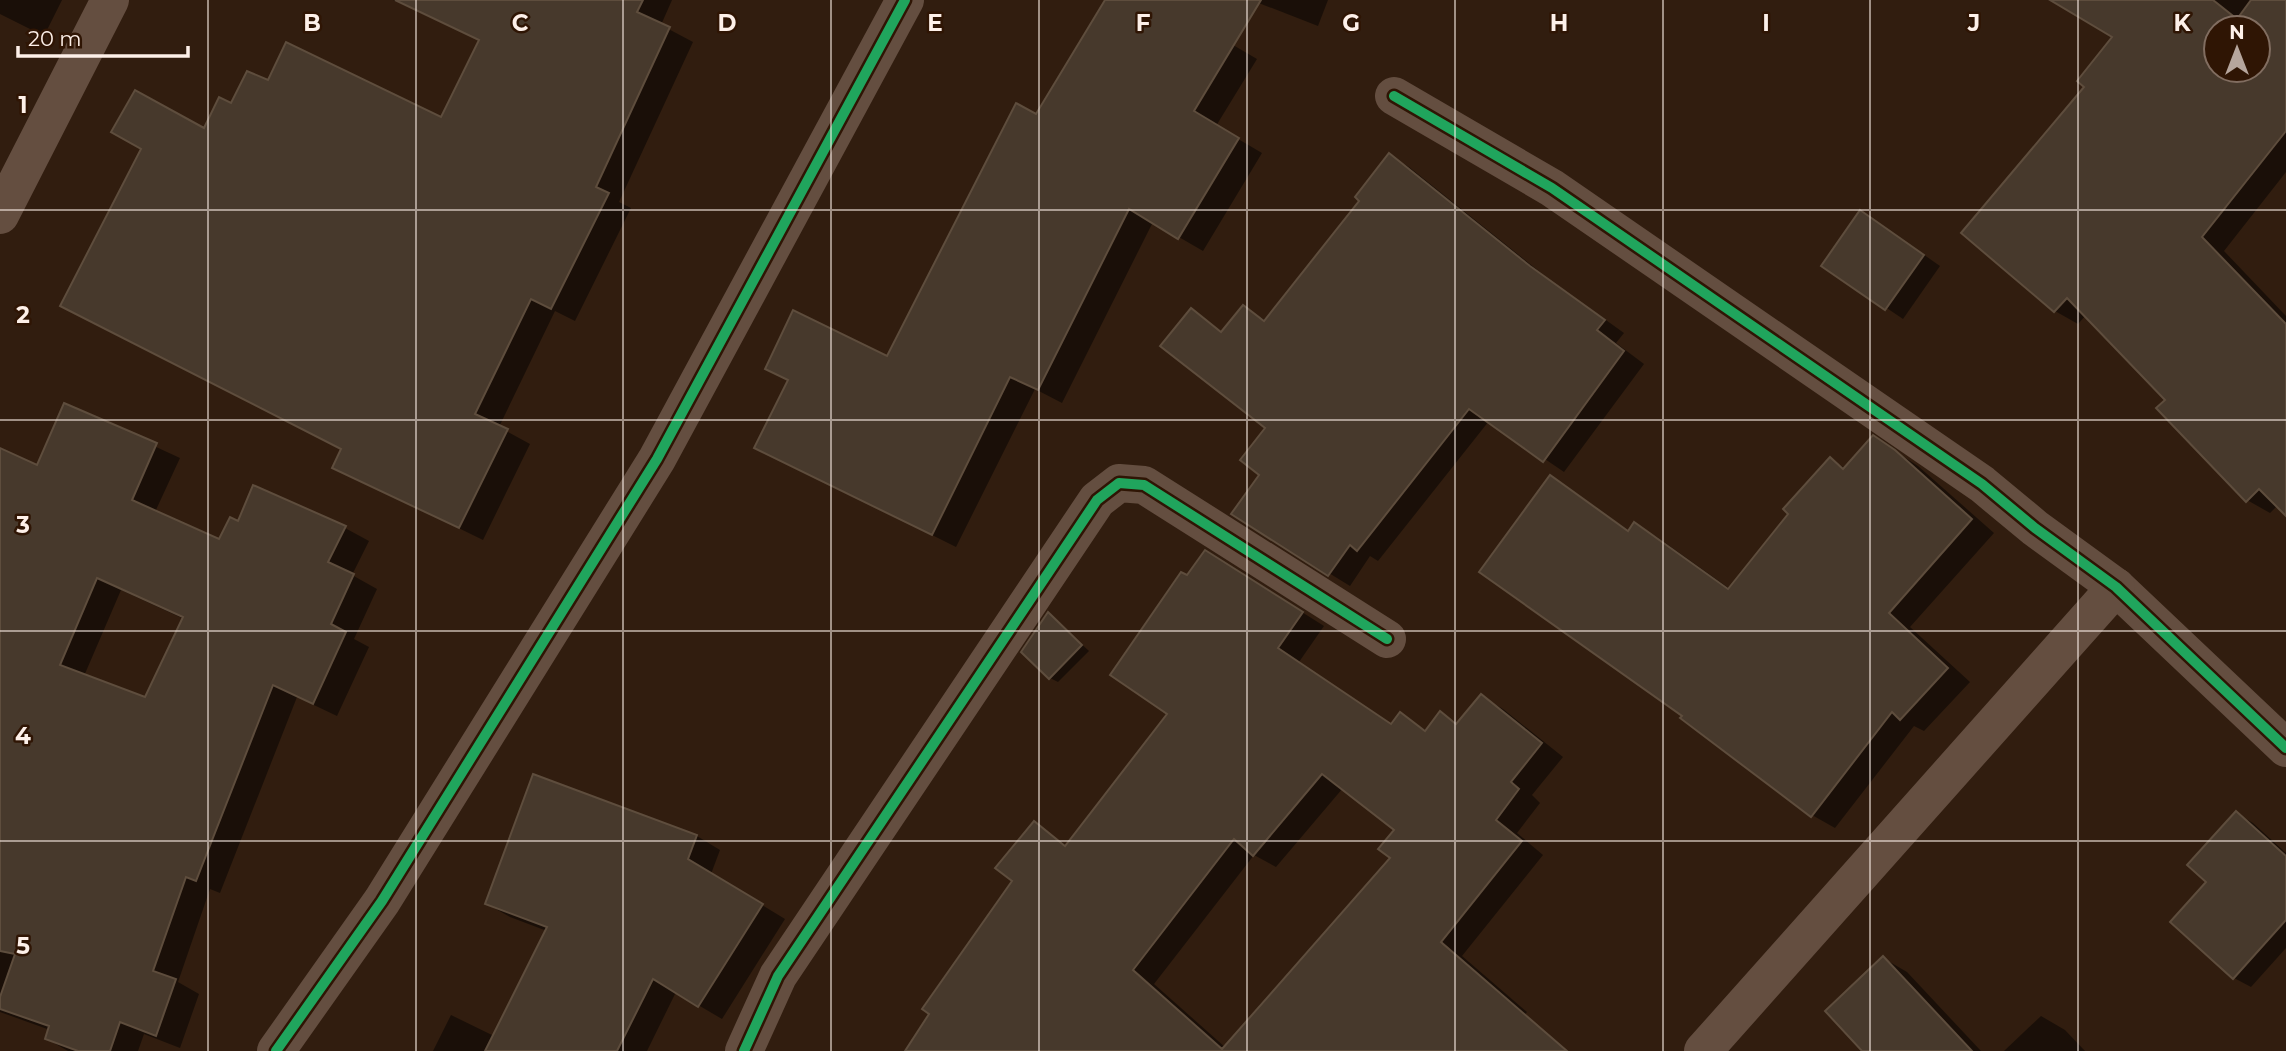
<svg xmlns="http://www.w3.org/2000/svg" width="2286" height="1051" font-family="Montserrat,sans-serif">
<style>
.shadow{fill:#0007;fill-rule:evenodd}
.building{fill:#47392c;stroke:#5e4d3d;stroke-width:2;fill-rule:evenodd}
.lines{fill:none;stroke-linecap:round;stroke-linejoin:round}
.minor{stroke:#644e40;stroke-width:38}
.cycleway-casing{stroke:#2f1504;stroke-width:15}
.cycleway{stroke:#20a55d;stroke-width:10}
.grid{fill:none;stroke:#fdf0e9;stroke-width:2;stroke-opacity:0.55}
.grid-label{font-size:23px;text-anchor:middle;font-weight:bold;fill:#fdf0e9;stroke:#2f1504;stroke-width:5;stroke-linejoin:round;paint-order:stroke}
</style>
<rect width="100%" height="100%" fill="#311d0f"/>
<g class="shadow">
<path d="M0,0H62L44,36L0,14Z"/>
<path d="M393,0H672L661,25L693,42L619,202L631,208L575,321L555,311L499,427L530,444L483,540L334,467L343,450L62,306L205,131L232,105L268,82L442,119L481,41Z"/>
<path d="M1107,0H1156L1257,59L1216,126L1262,153L1203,251L1153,222L1062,403L1035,389L956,547L756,447L790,381L767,368L887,359Z"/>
<path d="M1251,0H1328L1318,26Z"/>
<path d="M2070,0H2286V172L2224,251L2286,316V514L2278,505L2270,513L2247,500L2167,400L2086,315L2078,324L2055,311L1963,233L2087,87L2115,37ZM2216,28H2258V70H2216Z"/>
<path d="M1389,155L1409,167L1550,280L1624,333L1616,343L1644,364L1564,472L1489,421L1378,561L1370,556L1350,586L1233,514L1261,475L1267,427L1191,311L1223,332L1243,307L1267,321L1362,200Z"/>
<path d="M1877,222L1940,266L1903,319L1823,265Z"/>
<path d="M65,405L180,458L155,512L220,542L239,523L345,528L369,541L352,575L377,589L354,639L369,647L337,716L297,697L220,893L210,889L178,982L199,994L180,1048L144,1034L138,1051H68L47,1039L50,1030L0,1012V474L38,467ZM121,590L184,619L146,700L84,676Z"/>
<path d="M1873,437L1918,466L1994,533L1910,627L1970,682L1924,731L1914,726L1835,828L1812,815L1683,717L1550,478L1630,531L1634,524L1657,537L1730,589L1831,460L1845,468Z"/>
<path d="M1227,565L1324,626L1299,662L1392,725L1401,714L1427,731L1441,713L1459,724L1481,696L1503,709L1563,757L1532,795L1540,803L1517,833L1543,855L1462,956L1527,1012L1493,1051H907L1014,881L1034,824L1068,846L1169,713L1188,577ZM1343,788L1396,830L1392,858L1226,1048L1154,984L1254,855L1276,867Z"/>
<path d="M1049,614L1089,651L1058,682L1050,678Z"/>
<path d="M534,777L697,836L720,850L711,874L785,919L722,1019L676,992L647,1051H433L451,1015L494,1036L547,931L510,917L487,904Z"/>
<path d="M2236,813L2253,823L2286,853V948L2251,987L2234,978L2209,882Z"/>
<path d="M1883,958L1907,972L1981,1051H1864Z"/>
<path d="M2041,1016L2065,1030L2085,1051H2004Z"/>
</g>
<g class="building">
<path d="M395,0H643L637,12L670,27L596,187L609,193L551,309L531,299L475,414L508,429L459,528L332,468L341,449L60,306L141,149L111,132L135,90L204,128L219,97L231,103L247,71L268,80L286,42L441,117L479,40Z"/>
<path d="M1105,0H1261L1194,111L1239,138L1178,239L1129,209L1038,390L1010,377L932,535L754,448L788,380L765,369L793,310L887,356L1016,103L1036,114Z"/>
<path d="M2050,0H2213L2237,19L2251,0H2286V131L2202,237L2286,324V516L2259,489L2246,502L2156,408L2165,400L2067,298L2054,312L1961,233L2084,87L2077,81L2112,37ZM2216,28H2258V70H2216Z"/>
<path d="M1389,153L1530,266L1605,320L1597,330L1624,351L1543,462L1469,409L1357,551L1350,545L1328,576L1231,514L1259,475L1240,460L1265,428L1160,346L1191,308L1221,332L1243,305L1264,321L1359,201L1355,197Z"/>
<path d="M1860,210L1924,255L1885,310L1821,266Z"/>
<path d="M64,403L157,443L132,500L219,539L230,517L238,521L253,485L346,526L328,562L354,574L331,624L346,632L313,704L273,685L196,881L186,877L153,971L176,979L156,1036L120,1022L110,1051H78L45,1039L49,1026L0,1009V997L15,954L0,951V448L37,465ZM97,578L183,617L145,697L60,665Z"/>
<path d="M1873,435L1895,450L1972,519L1889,613L1948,668L1900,720L1892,712L1811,817L1680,718L1682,716L1479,572L1550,475L1628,531L1634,522L1728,589L1788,514L1783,509L1830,457L1843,469Z"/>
<path d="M1205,550L1303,612L1278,648L1391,724L1400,712L1425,731L1440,711L1456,724L1481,694L1542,743L1511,782L1519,789L1496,820L1522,841L1441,942L1567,1051H905L929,1014L922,1009L1012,881L995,868L1034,821L1065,846L1167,714L1110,675L1181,572L1187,575ZM1322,774L1394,830L1378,849L1390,858L1222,1049L1133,970L1234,839L1253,856Z"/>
<path d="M1048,612L1082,645L1049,679L1021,652Z"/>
<path d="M533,774L697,835L688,859L763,904L698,1007L653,979L617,1051H485L547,927L485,904Z"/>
<path d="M2236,811L2286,856V920L2233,979L2170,922L2206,882L2187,865Z"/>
<path d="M1883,956L1972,1051H1862L1825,1011Z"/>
</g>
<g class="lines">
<g class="minor">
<path d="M1394,96L1552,188L1982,484L2035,528L2116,587L2286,748"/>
<path d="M0,215L110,0"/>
<path d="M276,1051L382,901L657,459L905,0"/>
<path d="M744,1051L778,976L1097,500L1119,483L1144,485L1387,639"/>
<path d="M1703,1051L2116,587"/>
</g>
<defs>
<g id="cycleway">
<path d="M1394,96L1552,188L1982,484L2035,528L2116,587L2286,748"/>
<path d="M276,1051L382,901L657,459L905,0"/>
<path d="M744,1051L778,976L1097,500L1119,483L1144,485L1387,639"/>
</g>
</defs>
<use href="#cycleway" class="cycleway-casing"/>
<use href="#cycleway" class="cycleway"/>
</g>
<path class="grid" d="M208,0V1051M416,0V1051M623,0V1051M831,0V1051M1039,0V1051M1247,0V1051M1455,0V1051M1663,0V1051M1870,0V1051M2078,0V1051M0,210H2286M0,420H2286M0,631H2286M0,841H2286"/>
<g class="grid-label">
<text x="312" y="31">B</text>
<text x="520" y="31">C</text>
<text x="727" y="31">D</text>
<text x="935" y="31">E</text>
<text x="1143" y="31">F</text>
<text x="1351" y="31">G</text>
<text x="1559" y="31">H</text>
<text x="1766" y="31">I</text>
<text x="1974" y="31">J</text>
<text x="2182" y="31">K</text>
<text x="23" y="113">1</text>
<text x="23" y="323">2</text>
<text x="23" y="533">3</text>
<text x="23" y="744">4</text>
<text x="23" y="954">5</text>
</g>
<g transform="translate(2237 49)"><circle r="33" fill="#2f1504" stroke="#816d60" stroke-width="2"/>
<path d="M0-5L12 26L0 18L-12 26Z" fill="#b6a69d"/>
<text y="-10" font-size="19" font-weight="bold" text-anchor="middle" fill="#fdf0e9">N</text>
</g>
<path d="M18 46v10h170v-10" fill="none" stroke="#fdf0e9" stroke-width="3.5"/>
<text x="28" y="46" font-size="21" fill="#fdf0e9" stroke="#2f1504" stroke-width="5" paint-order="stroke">20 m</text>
</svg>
